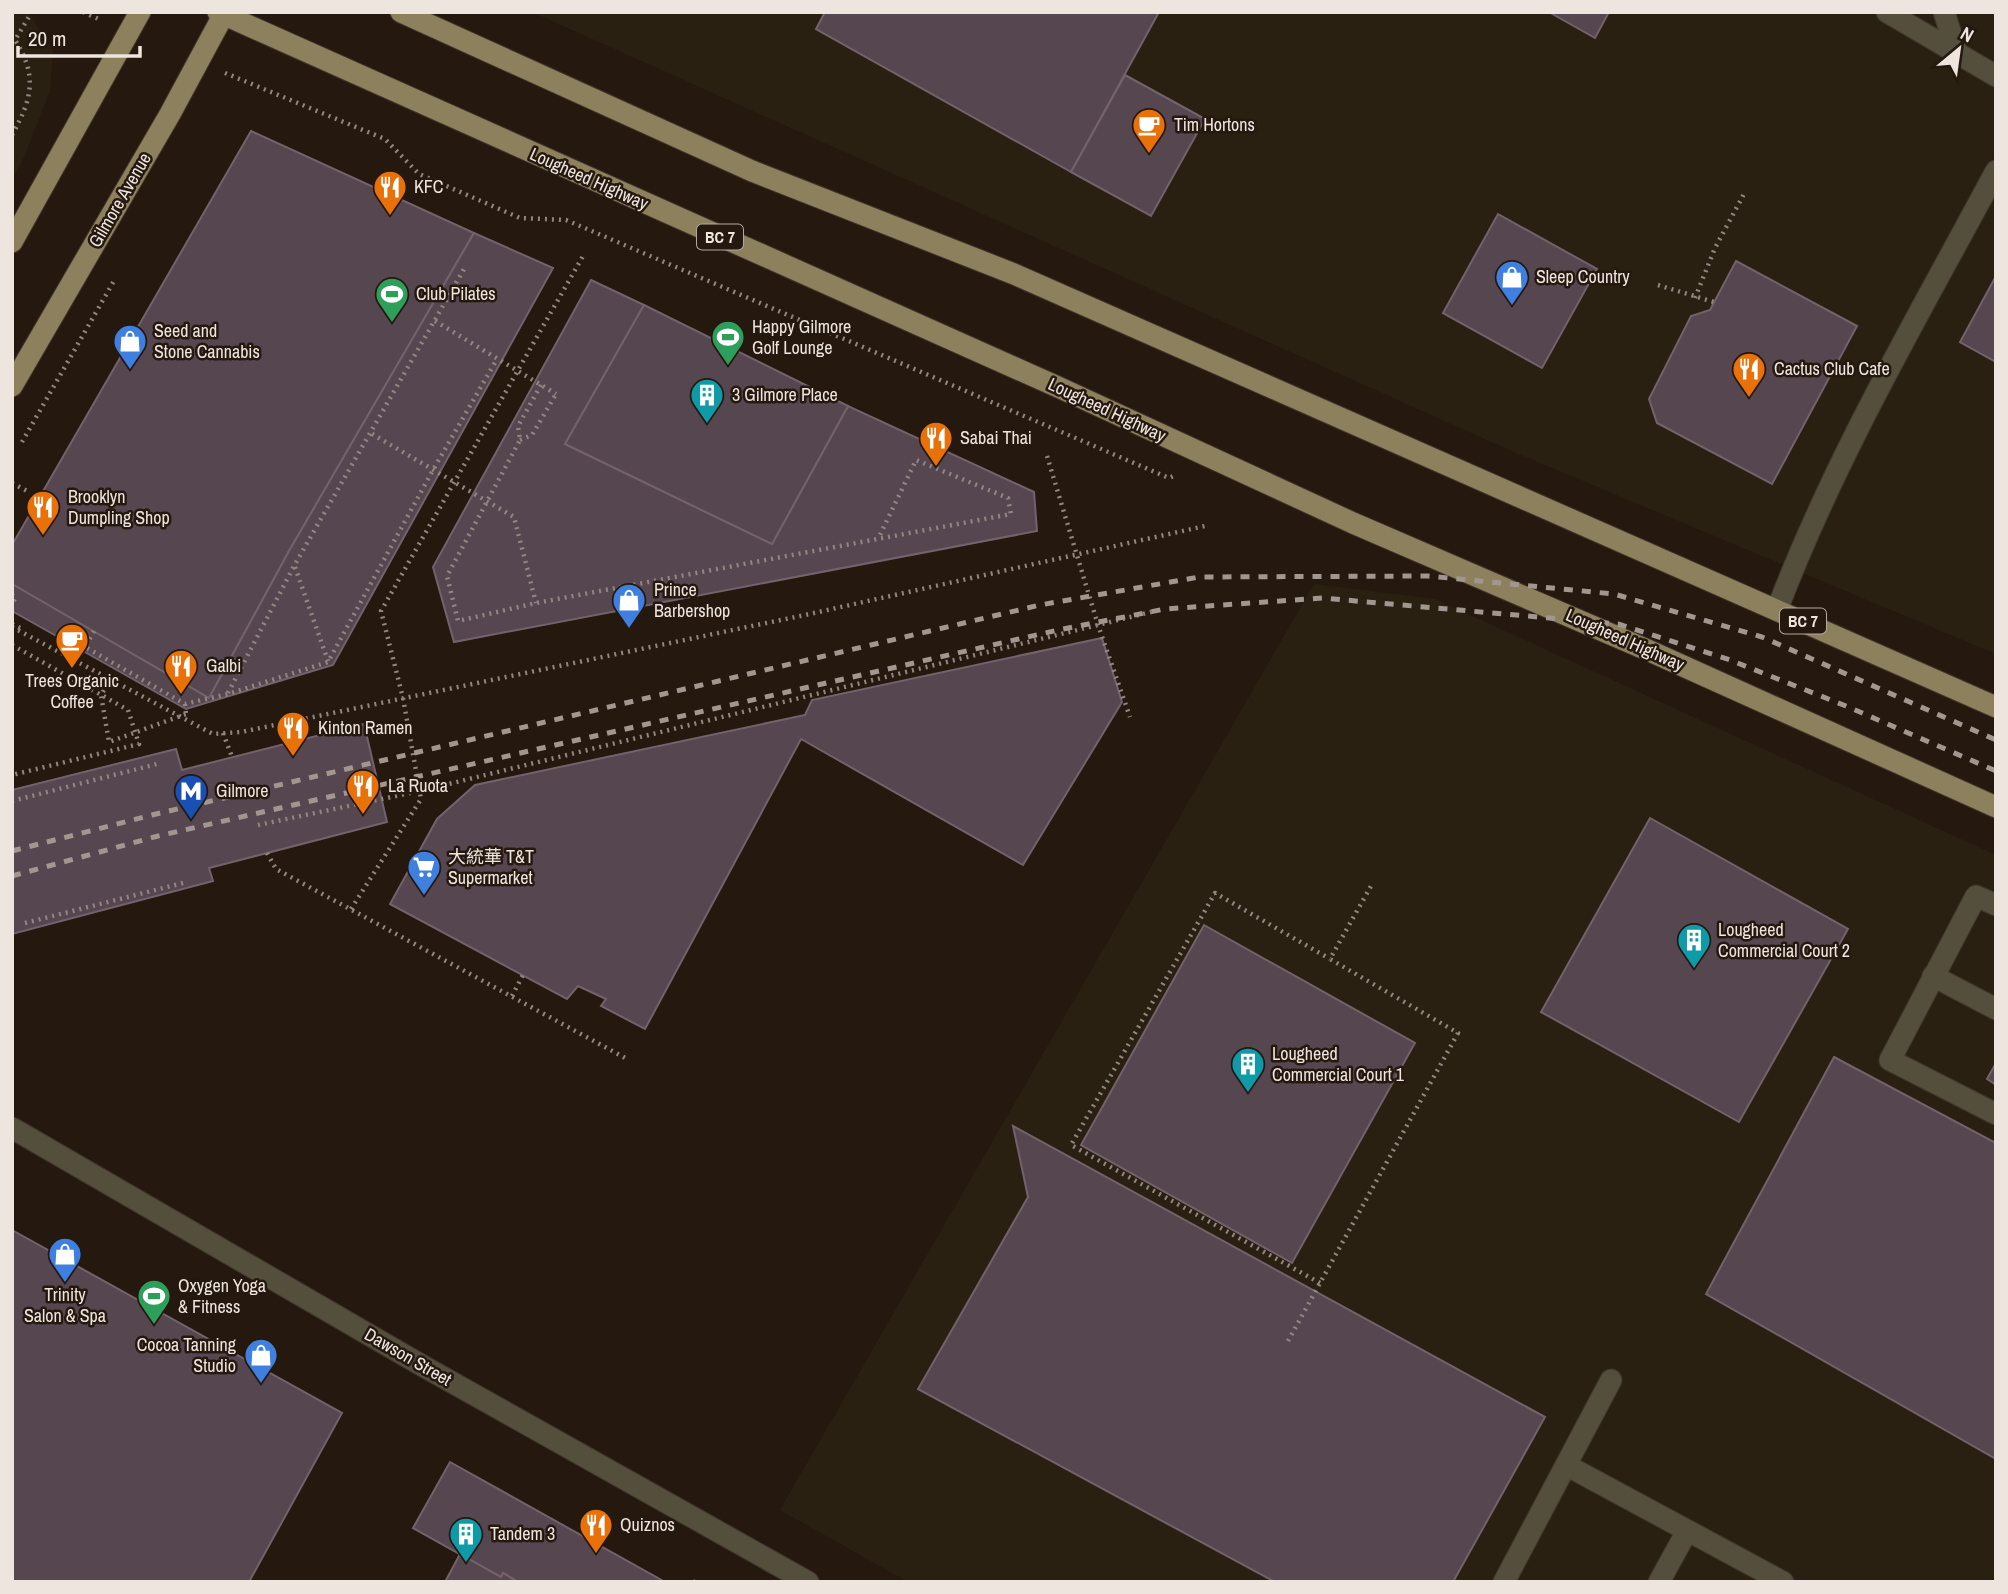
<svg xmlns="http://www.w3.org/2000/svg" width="2008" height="1594" font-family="'Archivo Narrow','Noto Sans SC',sans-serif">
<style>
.commercial{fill:#2a2011}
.building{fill:#56464f;stroke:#73626b;stroke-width:2}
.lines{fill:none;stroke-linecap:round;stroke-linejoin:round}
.minor-casing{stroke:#40352c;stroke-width:23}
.major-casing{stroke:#40352c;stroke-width:23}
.path{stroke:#918780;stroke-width:4.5;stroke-dasharray:2 5;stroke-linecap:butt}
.minor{stroke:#544e3c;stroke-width:21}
.major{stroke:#8d805c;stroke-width:21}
.rail{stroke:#a19790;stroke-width:5;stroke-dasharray:9 9;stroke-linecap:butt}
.path-bridge{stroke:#918780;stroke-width:4.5;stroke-dasharray:2 5;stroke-linecap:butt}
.labels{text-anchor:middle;stroke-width:5;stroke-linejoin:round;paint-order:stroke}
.shield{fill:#24180f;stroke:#b1a8a1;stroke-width:2}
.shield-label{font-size:16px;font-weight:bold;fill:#eee5df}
.poi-label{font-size:18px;fill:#eee5df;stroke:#24180f;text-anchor:start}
.street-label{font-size:18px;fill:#eee5df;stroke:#24180f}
</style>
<rect width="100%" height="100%" fill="#24180f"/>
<g class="commercial">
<path d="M12,12H26L30,15L53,50L50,91L22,162L12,178Z"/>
<path d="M532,12H1996V654L1516,453Z"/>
<path d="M1314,584L1435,599L1996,855V1582H908L780,1510Z"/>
</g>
<g class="building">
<path d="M825,12H1159L1071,172L816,29Z"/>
<path d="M1549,12H1609L1595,38Z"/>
<path d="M1125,75L1205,119L1151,216L1071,172Z"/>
<path d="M251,131L474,233L289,551L209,698L12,585V545Z"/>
<path d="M1498,214L1597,269L1542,368L1443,313Z"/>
<path d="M474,233L553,268L333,665L186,709L12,611V584L209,698L289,551Z"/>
<path d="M1736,261L1857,326L1772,484L1657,423L1649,399L1691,316L1710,310Z"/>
<path d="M1996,276V362L1960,342Z"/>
<path d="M591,280L644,305L565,444L772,544L848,406L1034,492L1037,531L454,642L433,567Z"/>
<path d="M644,305L848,406L772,544L565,444Z"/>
<path d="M1102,638L1122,702L1023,865L801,739L645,1029L601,1006L606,999L578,986L567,999L390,904L437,819L475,785L805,715L812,700Z"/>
<path d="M364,724L387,822L209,868L213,881L12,934V790L176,749L182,770Z"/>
<path d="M1650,818L1848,929L1739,1122L1541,1012Z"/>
<path d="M1204,925L1415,1043L1292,1263L1081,1145Z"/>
<path d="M1834,1057L1996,1143V1459L1706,1294Z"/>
<path d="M1996,1063V1085L1987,1079Z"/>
<path d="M1013,1126L1545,1417L1453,1582H1275L918,1389L1028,1197Z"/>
<path d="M12,1230L342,1413L249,1582H12Z"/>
<path d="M450,1462L665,1582H518L503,1573L501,1577L413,1528Z"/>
<path d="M460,1554L501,1577L503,1573L518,1582H445Z"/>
</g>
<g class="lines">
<defs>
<g id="minor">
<path d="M1887,12L1996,76"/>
<path d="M1944,12L1957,53"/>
<path d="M1777,610C1835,457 1919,315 1996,171"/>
<path d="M1996,905L1976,896L1890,1060L1996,1114"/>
<path d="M1933,976L1996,1009"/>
<path d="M12,1128L423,1366L808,1582"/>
<path d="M1566,1465L1783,1582"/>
<path d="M1504,1582L1611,1380"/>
<path d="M1659,1582L1687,1531"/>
</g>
<g id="major">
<path d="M218,12L1058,387L1353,523L1652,652L1996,807"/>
<path d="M401,12L752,171L1014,274L1996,707"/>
<path d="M12,242L140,12"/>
<path d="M12,386L170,114L225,12"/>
</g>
</defs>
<use href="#minor" class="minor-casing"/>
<use href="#major" class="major-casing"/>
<g class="path">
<path d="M83,12L101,20"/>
<path d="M225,73L385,139L419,174L520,218L566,220L1169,478L1176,475"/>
<path d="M12,135C32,99 38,76 15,40L30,15"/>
<path d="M1658,285L1714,302"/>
<path d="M1695,298L1715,248L1745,192"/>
<path d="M541,385L518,426L520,440L447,576L458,621L536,603L1011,514L1008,498L916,460L878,539"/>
<path d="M520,440L532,435L556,394"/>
<path d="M22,442L115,279"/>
<path d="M1047,456L1098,625L1130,717"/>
<path d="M12,483L27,491"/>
<path d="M295,567L328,661"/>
<path d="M12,595L16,597L12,604"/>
<path d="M12,624L24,630"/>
<path d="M12,627L213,734L241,732L805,615L1205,526"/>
<path d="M94,631L85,647L185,704L228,694L328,662L433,470L497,359"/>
<path d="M12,645L128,710L139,744L12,775"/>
<path d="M228,693L294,566L464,269"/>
<path d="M185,704L186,714"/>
<path d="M223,733L232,757"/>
<path d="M12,801L157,764"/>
<path d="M258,825L420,791L1155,611"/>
<path d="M267,853L276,869L629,1060"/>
<path d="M351,909L421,799L403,698L381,611L583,256"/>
<path d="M25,923L187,882"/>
<path d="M512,996L523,975"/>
<path d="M1320,1283L1071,1145L1215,893L1330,959"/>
<path d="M1288,1341L1458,1033L1330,959L1371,886"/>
<path d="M695,1582L696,1580"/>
</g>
<use href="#minor" class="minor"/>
<use href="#major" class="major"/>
<g class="rail">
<path d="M12,851L152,815L1040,605L1199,577L1428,576L1614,594L1762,637L1996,740"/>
<path d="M12,876L158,836L1058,630L1165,609L1322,598L1618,624L1730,660L1846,706L1996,771"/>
</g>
<g class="path-bridge">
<path d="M435,321L556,394"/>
<path d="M372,434L514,517L536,603"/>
<path d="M111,678L101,695L109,742L186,714"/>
</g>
</g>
<defs>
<symbol id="cafe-pin" viewBox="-11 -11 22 30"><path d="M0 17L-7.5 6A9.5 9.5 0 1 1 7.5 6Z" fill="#e8710a" stroke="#24180f"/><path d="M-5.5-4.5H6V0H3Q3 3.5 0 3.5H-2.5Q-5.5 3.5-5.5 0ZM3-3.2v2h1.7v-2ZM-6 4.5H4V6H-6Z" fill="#fff"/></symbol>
<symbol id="restaurant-pin" viewBox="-11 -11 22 30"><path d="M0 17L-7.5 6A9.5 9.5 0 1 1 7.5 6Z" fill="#e8710a" stroke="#24180f"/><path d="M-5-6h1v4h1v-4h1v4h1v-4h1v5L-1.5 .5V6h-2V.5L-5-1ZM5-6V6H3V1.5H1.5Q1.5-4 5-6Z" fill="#fff"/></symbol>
<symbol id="shop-pin" viewBox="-11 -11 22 30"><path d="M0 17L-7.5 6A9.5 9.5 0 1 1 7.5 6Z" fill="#3f7fe0" stroke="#24180f"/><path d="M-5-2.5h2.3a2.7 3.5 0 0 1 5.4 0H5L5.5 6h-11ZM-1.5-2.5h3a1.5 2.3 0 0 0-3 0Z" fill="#fff"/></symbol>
<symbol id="stadium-pin" viewBox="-11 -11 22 30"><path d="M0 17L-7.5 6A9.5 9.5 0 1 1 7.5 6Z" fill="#2e9e5b" stroke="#24180f"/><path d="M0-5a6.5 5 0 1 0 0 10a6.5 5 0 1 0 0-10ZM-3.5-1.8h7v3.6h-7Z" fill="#fff"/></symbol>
<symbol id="building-pin" viewBox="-11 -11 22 30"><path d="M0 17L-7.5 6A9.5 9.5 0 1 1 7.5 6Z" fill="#0f9aa8" stroke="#24180f"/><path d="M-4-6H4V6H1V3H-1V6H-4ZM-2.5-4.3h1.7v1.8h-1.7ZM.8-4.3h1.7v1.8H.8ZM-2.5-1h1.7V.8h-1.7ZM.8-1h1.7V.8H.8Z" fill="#fff"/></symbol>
<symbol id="metro-pin" viewBox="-11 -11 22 30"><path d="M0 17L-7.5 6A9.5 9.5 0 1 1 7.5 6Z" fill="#1a4fb4" stroke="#24180f"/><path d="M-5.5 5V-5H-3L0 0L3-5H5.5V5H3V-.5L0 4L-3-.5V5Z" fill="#fff"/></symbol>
<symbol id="supermarket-pin" viewBox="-11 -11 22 30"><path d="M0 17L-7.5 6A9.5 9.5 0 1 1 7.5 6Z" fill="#3f7fe0" stroke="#24180f"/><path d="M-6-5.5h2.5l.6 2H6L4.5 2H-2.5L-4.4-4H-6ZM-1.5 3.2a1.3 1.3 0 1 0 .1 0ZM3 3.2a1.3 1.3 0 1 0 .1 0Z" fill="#fff"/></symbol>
</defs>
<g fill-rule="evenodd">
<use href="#cafe-pin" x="1130" y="106" width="38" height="52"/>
<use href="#restaurant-pin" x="371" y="168" width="38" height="52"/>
<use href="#shop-pin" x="1493" y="258" width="38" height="52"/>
<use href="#stadium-pin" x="373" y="275" width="38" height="52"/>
<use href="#stadium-pin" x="709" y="318" width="38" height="52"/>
<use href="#shop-pin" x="111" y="322" width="38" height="52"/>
<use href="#restaurant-pin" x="1730" y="350" width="38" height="52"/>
<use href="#building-pin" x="688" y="376" width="38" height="52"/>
<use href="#restaurant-pin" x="917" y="419" width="38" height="52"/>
<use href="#restaurant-pin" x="24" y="488" width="38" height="52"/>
<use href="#shop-pin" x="610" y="581" width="38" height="52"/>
<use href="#cafe-pin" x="53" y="621" width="38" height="52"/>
<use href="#restaurant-pin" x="162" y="647" width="38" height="52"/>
<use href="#restaurant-pin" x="274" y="709" width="38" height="52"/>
<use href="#restaurant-pin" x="344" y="767" width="38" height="52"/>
<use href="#metro-pin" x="172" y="772" width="38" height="52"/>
<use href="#supermarket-pin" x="405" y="848" width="38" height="52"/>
<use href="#building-pin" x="1675" y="921" width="38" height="52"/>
<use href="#building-pin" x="1229" y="1045" width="38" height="52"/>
<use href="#shop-pin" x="46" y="1235" width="38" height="52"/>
<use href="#stadium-pin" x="135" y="1277" width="38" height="52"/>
<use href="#shop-pin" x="242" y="1336" width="38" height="52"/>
<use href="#restaurant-pin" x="577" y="1506" width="38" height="52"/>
<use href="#building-pin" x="447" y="1515" width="38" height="52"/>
</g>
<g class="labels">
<g class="shield">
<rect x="697" y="224.5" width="46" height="25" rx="5"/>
<rect x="1780" y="608.5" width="46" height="25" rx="5"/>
</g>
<g class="shield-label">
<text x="720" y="243">BC 7</text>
<text x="1803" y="627">BC 7</text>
</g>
<g class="poi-label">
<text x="1174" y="131">Tim Hortons</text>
<text x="414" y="193">KFC</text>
<text x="1536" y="283">Sleep Country</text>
<text x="416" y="300">Club Pilates</text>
<text x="752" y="333">Happy Gilmore<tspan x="752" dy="21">Golf Lounge</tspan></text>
<text x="154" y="337">Seed and<tspan x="154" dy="21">Stone Cannabis</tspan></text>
<text x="1774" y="375">Cactus Club Cafe</text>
<text x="732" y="401">3 Gilmore Place</text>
<text x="960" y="444">Sabai Thai</text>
<text x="68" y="503">Brooklyn<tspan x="68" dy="21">Dumpling Shop</tspan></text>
<text x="654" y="596">Prince<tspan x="654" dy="21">Barbershop</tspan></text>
<text x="206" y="672">Galbi</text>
<text x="72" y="687" text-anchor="middle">Trees Organic<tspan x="72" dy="21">Coffee</tspan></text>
<text x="318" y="734">Kinton Ramen</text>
<text x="388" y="792">La Ruota</text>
<text x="216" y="797">Gilmore</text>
<text x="448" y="863">大統華 T&amp;T<tspan x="448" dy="21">Supermarket</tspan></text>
<text x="1718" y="936">Lougheed<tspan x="1718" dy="21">Commercial Court 2</tspan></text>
<text x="1272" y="1060">Lougheed<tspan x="1272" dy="21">Commercial Court 1</tspan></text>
<text x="178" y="1292">Oxygen Yoga<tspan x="178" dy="21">&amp; Fitness</tspan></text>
<text x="65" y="1301" text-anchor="middle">Trinity<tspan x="65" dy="21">Salon &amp; Spa</tspan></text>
<text x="236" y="1351" text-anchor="end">Cocoa Tanning<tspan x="236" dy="21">Studio</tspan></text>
<text x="620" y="1531">Quiznos</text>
<text x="490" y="1540">Tandem 3</text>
</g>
<g class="street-label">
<text transform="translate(589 179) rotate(24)" y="6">Lougheed Highway</text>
<text transform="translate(120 200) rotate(-60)" y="6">Gilmore Avenue</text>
<text transform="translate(1107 410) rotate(25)" y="6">Lougheed Highway</text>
<text transform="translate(1625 640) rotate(24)" y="6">Lougheed Highway</text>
<text transform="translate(408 1357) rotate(30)" y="6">Dawson Street</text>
</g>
</g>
<rect width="2008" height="1594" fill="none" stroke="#eee5df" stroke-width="28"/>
<g transform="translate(1959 49) rotate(29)" stroke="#24180f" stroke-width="5" paint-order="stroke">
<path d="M0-5L12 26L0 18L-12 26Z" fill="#eee5df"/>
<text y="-10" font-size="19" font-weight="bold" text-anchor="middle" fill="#eee5df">N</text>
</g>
<path d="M18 46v10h122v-10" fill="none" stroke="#eee5df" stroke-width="3.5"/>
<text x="28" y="46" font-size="21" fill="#eee5df" stroke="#24180f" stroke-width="5" paint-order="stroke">20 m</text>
</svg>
